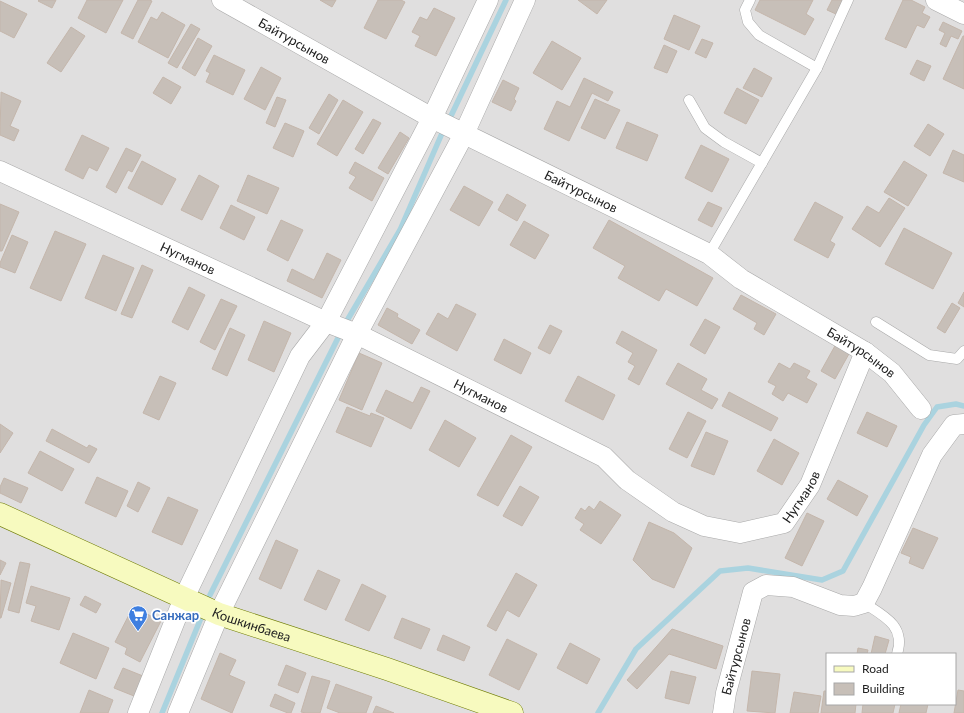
<svg xmlns="http://www.w3.org/2000/svg" width="964" height="713" font-family="Lato,sans-serif">
<style>
.residential{fill:#e0dfdf;fill-rule:evenodd}
.lines{fill:none;stroke-linecap:round;stroke-linejoin:round}
.stream{stroke:#aad3df;stroke-width:5.5}
.building{fill:#c7bfb8;stroke:#c4b6ab}
.lane-casing{stroke:#a9a9a9;stroke-width:11}
.street-casing{stroke:#a9a9a9;stroke-width:21}
.secondary-casing{stroke:#707d05;stroke-width:23}
.lane{stroke:#fff;stroke-width:10}
.street{stroke:#fff;stroke-width:20}
.secondary{stroke:#f7fabf;stroke-width:22}
.labels{text-anchor:middle;stroke-width:3.5;stroke-linejoin:round;paint-order:stroke}
.street-label{font-size:13px;fill:#222;stroke:#fff}
.shop-label{font-size:13px;font-weight:bold;fill:#366cbe;stroke:#fff;text-anchor:start}
</style>
<rect width="100%" height="100%" fill="#f2efe9"/>
<path class="residential" d="M0,0H964V713H0ZM827,654H955V704H827Z"/>
<g class="lines">
<g class="stream">
<path d="M450,118L506,0"/>
<path d="M348,319L400,230L443,131"/>
<path d="M210,595L338,338"/>
<path d="M162,713L201,618"/>
<path d="M598,713L636,649L720,571L748,568L822,580L843,571L924,425L937,407L956,404L964,406"/>
</g>
</g>
<g class="building">
<path d="M39,0H56L52,8L38,1Z"/>
<path d="M87,0H123L106,33L78,18Z"/>
<path d="M138,0H149L152,1L133,39L121,33Z"/>
<path d="M320,0H336L332,7Z"/>
<path d="M378,0H401L405,2L386,39L364,28Z"/>
<path d="M578,0H607L597,14Z"/>
<path d="M760,0H813L806,14L814,19L805,35L755,10Z"/>
<path d="M832,0H843L836,14L827,10Z"/>
<path d="M903,0H911L925,7L922,13L930,17L924,28L917,25L906,48L885,39Z"/>
<path d="M0,1L27,14L14,38L0,31Z"/>
<path d="M434,8L455,18L436,56L415,46L420,36L412,32L420,17L427,20Z"/>
<path d="M162,12L185,25L168,58L138,42L151,17L157,20Z"/>
<path d="M674,15L700,26L689,50L664,39Z"/>
<path d="M943,22L962,31L958,39L951,36L946,47L940,44L945,33L939,30Z"/>
<path d="M191,24L200,29L177,68L168,63Z"/>
<path d="M71,27L85,36L61,72L47,63Z"/>
<path d="M963,36H964V89L943,79Z"/>
<path d="M198,38L212,46L195,76L182,68Z"/>
<path d="M702,39L713,43L706,58L695,53Z"/>
<path d="M552,41L581,58L562,90L533,73Z"/>
<path d="M664,45L677,51L667,73L654,68Z"/>
<path d="M214,55L245,70L233,95L206,82L210,73L206,71Z"/>
<path d="M917,60L931,66L924,81L910,74Z"/>
<path d="M261,67L281,78L265,110L244,99Z"/>
<path d="M754,68L772,78L762,97L743,88Z"/>
<path d="M163,77L181,87L171,104L153,93Z"/>
<path d="M584,78L613,92L608,101L592,93L569,141L544,129L557,101L570,107Z"/>
<path d="M503,80L519,88L514,99L516,101L511,111L492,102Z"/>
<path d="M737,88L759,100L746,124L724,113Z"/>
<path d="M1,92L21,101L10,126L19,130L14,141L0,135Z"/>
<path d="M329,94L338,100L319,134L309,128Z"/>
<path d="M277,97L286,100L275,127L266,123Z"/>
<path d="M595,99L620,110L605,139L581,128Z"/>
<path d="M343,100L363,112L337,156L317,144Z"/>
<path d="M373,119L381,123L363,154L355,149Z"/>
<path d="M627,122L658,135L647,161L616,148Z"/>
<path d="M285,123L304,131L293,157L273,148Z"/>
<path d="M928,124L944,134L930,156L914,146Z"/>
<path d="M400,132L409,138L388,174L378,168Z"/>
<path d="M82,135L109,148L97,171L89,167L83,179L65,170Z"/>
<path d="M701,145L729,159L712,192L685,178Z"/>
<path d="M126,148L141,155L132,172L128,170L116,193L106,187Z"/>
<path d="M953,150L964,155V182L943,173Z"/>
<path d="M142,161L176,179L162,205L128,188Z"/>
<path d="M904,161L927,175L908,206L884,192Z"/>
<path d="M355,162L384,178L372,201L349,188L356,177L349,173Z"/>
<path d="M199,175L219,186L202,220L181,210Z"/>
<path d="M248,175L279,188L267,214L237,201Z"/>
<path d="M464,186L493,202L479,226L450,210Z"/>
<path d="M507,194L526,205L517,221L498,210Z"/>
<path d="M889,198L905,208L880,247L852,229L867,206L879,213Z"/>
<path d="M708,202L722,208L712,227L698,220Z"/>
<path d="M815,202L843,217L830,241L835,244L828,258L794,240Z"/>
<path d="M0,204L19,212L2,251H0Z"/>
<path d="M231,205L255,217L244,240L220,228Z"/>
<path d="M281,220L303,230L288,261L267,250Z"/>
<path d="M609,220L713,278L697,306L666,289L659,301L618,278L625,266L593,248Z"/>
<path d="M524,221L549,235L535,259L510,245Z"/>
<path d="M904,228L952,253L933,289L885,264Z"/>
<path d="M55,231L86,244L61,301L30,288Z"/>
<path d="M12,235L28,242L15,273L0,267V263Z"/>
<path d="M327,253L341,260L322,298L287,281L292,269L314,280Z"/>
<path d="M103,255L134,268L116,311L85,298Z"/>
<path d="M142,265L153,270L132,318L121,314Z"/>
<path d="M189,287L205,295L188,330L172,322Z"/>
<path d="M964,292V307L958,303Z"/>
<path d="M741,295L776,314L764,335L754,329L757,323L733,309Z"/>
<path d="M221,299L237,306L215,350L200,342Z"/>
<path d="M952,303L960,308L945,333L937,328Z"/>
<path d="M456,304L476,314L457,351L426,334L438,313L448,319Z"/>
<path d="M387,308L398,314L397,317L420,330L412,344L378,325Z"/>
<path d="M705,319L720,327L705,354L690,345Z"/>
<path d="M264,321L291,333L274,372L248,360Z"/>
<path d="M550,325L562,331L550,354L538,348Z"/>
<path d="M230,328L245,335L227,376L212,369Z"/>
<path d="M622,331L657,350L639,385L628,379L635,366L628,362L633,353L616,343Z"/>
<path d="M504,339L531,353L521,374L494,360Z"/>
<path d="M836,344L850,352L835,379L821,371Z"/>
<path d="M359,353L382,363L362,410L339,400Z"/>
<path d="M678,363L707,379L701,390L718,399L712,409L666,384Z"/>
<path d="M779,363L790,369L794,363L810,371L806,378L817,384L807,403L788,393L783,401L772,394L776,386L768,382Z"/>
<path d="M160,376L176,383L159,420L143,413Z"/>
<path d="M578,376L615,395L603,420L565,401Z"/>
<path d="M421,387L430,391L411,429L376,411L386,390L413,403Z"/>
<path d="M729,392L778,418L771,431L722,406Z"/>
<path d="M347,407L370,416L371,413L384,418L371,447L336,432Z"/>
<path d="M688,412L706,421L687,458L669,449Z"/>
<path d="M867,412L897,426L887,447L857,433Z"/>
<path d="M445,420L476,438L459,467L429,450Z"/>
<path d="M0,424L13,433L0,453Z"/>
<path d="M52,429L87,448L89,445L97,449L89,463L46,441Z"/>
<path d="M706,432L728,441L714,475L691,466Z"/>
<path d="M511,435L532,447L498,506L477,495Z"/>
<path d="M774,439L799,453L782,485L757,471Z"/>
<path d="M40,451L74,469L62,491L28,473Z"/>
<path d="M97,477L128,491L116,517L85,503Z"/>
<path d="M4,478L28,488L21,503L0,493V487Z"/>
<path d="M838,480L868,496L857,516L827,499Z"/>
<path d="M138,482L150,488L138,512L127,506Z"/>
<path d="M520,486L539,497L522,526L503,516Z"/>
<path d="M168,497L198,510L182,545L152,532Z"/>
<path d="M600,501L621,515L601,544L580,530L584,524L575,518L581,508L585,511L589,506L594,510Z"/>
<path d="M807,513L824,521L802,566L785,558Z"/>
<path d="M649,522L674,533L692,548L674,588L652,579L633,560Z"/>
<path d="M913,528L938,538L923,569L909,563L911,557L901,553Z"/>
<path d="M276,540L298,550L281,589L259,579Z"/>
<path d="M0,560L6,563L0,575Z"/>
<path d="M20,562L30,564L19,613L8,610Z"/>
<path d="M318,570L340,580L326,610L304,600Z"/>
<path d="M516,573L537,585L519,617L507,610L496,631L487,626Z"/>
<path d="M1,580L11,583L1,618H0Z"/>
<path d="M362,584L386,596L369,631L345,620Z"/>
<path d="M31,586L70,598L59,630L31,621L36,606L26,603Z"/>
<path d="M85,596L101,604L96,613L80,605Z"/>
<path d="M133,607L161,621L140,662L125,654L127,648L115,642Z"/>
<path d="M402,618L430,629L421,649L394,638Z"/>
<path d="M672,629L723,646L716,669L669,654L637,689L627,680Z"/>
<path d="M73,633L109,648L96,679L60,663Z"/>
<path d="M443,635L470,647L464,661L437,650Z"/>
<path d="M875,636L889,640L885,654H871Z"/>
<path d="M507,639L537,654L519,690L489,675Z"/>
<path d="M570,643L600,659L587,684L557,668Z"/>
<path d="M858,648L868,650L867,654H857Z"/>
<path d="M220,653L236,660L229,675L245,682L232,713L201,699Z"/>
<path d="M286,665L306,673L298,693L278,685Z"/>
<path d="M123,668L143,676L134,696L114,688Z"/>
<path d="M671,671L696,677L689,704L665,698Z"/>
<path d="M752,671L780,674L775,713L747,711Z"/>
<path d="M312,676L330,681L320,713H306L301,712Z"/>
<path d="M336,684L372,697L366,713H340L327,708Z"/>
<path d="M89,690L113,700L108,713H80Z"/>
<path d="M958,690L964,691V713H954Z"/>
<path d="M824,691H827V704H856L855,713H821Z"/>
<path d="M794,692L821,696L818,713H790Z"/>
<path d="M275,694L295,703L291,713H288L270,706Z"/>
<path d="M863,704H895L893,713H862Z"/>
<path d="M901,704H928L926,713H899Z"/>
<path d="M376,706L394,713H373Z"/>
</g>
<g class="lines">
<defs>
<g id="lane">
<path d="M750,0L745,10L748,22L759,35L817,68"/>
<path d="M689,100L705,128L724,142L762,163"/>
<path d="M709,254L817,68L848,0"/>
<path d="M876,322L929,355L957,359L964,351"/>
<path d="M864,603C884,616 906,626 897,654"/>
</g>
<g id="street">
<path id="s1" d="M222,0L432,118L709,254L741,279L865,352L892,373L921,409"/>
<path d="M936,0L964,14"/>
<path id="s2" d="M0,171L326,322L357,334L604,457L627,480L673,512L704,526L740,533L784,523L810,485L865,352"/>
<path d="M138,713L184,598L300,356L326,322L432,118L488,0"/>
<path d="M178,713L219,614L357,334L464,134L525,0"/>
<path id="s3" d="M723,713L726,693L753,592L766,585L793,587L840,605L854,606L864,603L872,588L932,455L954,425L964,424"/>
</g>
<g id="secondary">
<path id="s4" d="M0,514L219,614L387,669L512,713"/>
</g>
</defs>
<use href="#lane" class="lane-casing"/>
<use href="#street" class="street-casing"/>
<use href="#secondary" class="secondary-casing"/>
<use href="#lane" class="lane"/>
<use href="#street" class="street"/>
<use href="#secondary" class="secondary"/>
</g>
<defs>
<symbol id="supermarket-pin" viewBox="-11 -11 22 30"><path d="M0 17L-7.5 6A9.5 9.5 0 1 1 7.5 6Z" fill="#3f7fe0" stroke="#fff"/><path d="M-6-5.5h2.5l.6 2H6L4.5 2H-2.5L-4.4-4H-6ZM-1.5 3.2a1.3 1.3 0 1 0 .1 0ZM3 3.2a1.3 1.3 0 1 0 .1 0Z" fill="#fff"/></symbol>
</defs>
<g fill-rule="evenodd">
<use href="#supermarket-pin" x="127" y="604" width="22" height="30"/>
</g>
<g class="labels">
<g class="street-label">
<text dy="5" stroke="none"><textPath href="#s1" startOffset="83">Байтурсынов</textPath></text>
<text dy="5" stroke="none"><textPath href="#s1" startOffset="407">Байтурсынов</textPath></text>
<text dy="5" stroke="none"><textPath href="#s2" startOffset="207">Нугманов</textPath></text>
<text dy="5" stroke="none"><textPath href="#s1" startOffset="731">Байтурсынов</textPath></text>
<text dy="5" stroke="none"><textPath href="#s2" startOffset="531">Нугманов</textPath></text>
<text dy="5" stroke="none"><textPath href="#s2" startOffset="904">Нугманов</textPath></text>
<text dy="5" stroke="none"><textPath href="#s4" startOffset="275">Кошкинбаева</textPath></text>
<text dy="5" stroke="none"><textPath href="#s3" startOffset="58">Байтурсынов</textPath></text>
</g>
<g class="shop-label">
<text x="152" y="620">Санжар</text>
</g>
</g>
<rect x="826" y="653" width="130" height="52" fill="#ffffff" stroke="#a7a7a7"/>
<rect x="834" y="666" width="20" height="6" fill="#f7fabf" stroke="#a7a7a7"/>
<text x="862" y="673" font-size="12" fill="#222222">Road</text>
<rect x="834" y="683" width="20" height="12" fill="#c7bfb8" stroke="#a7a7a7"/>
<text x="862" y="693" font-size="12" fill="#222222">Building</text>
</svg>
